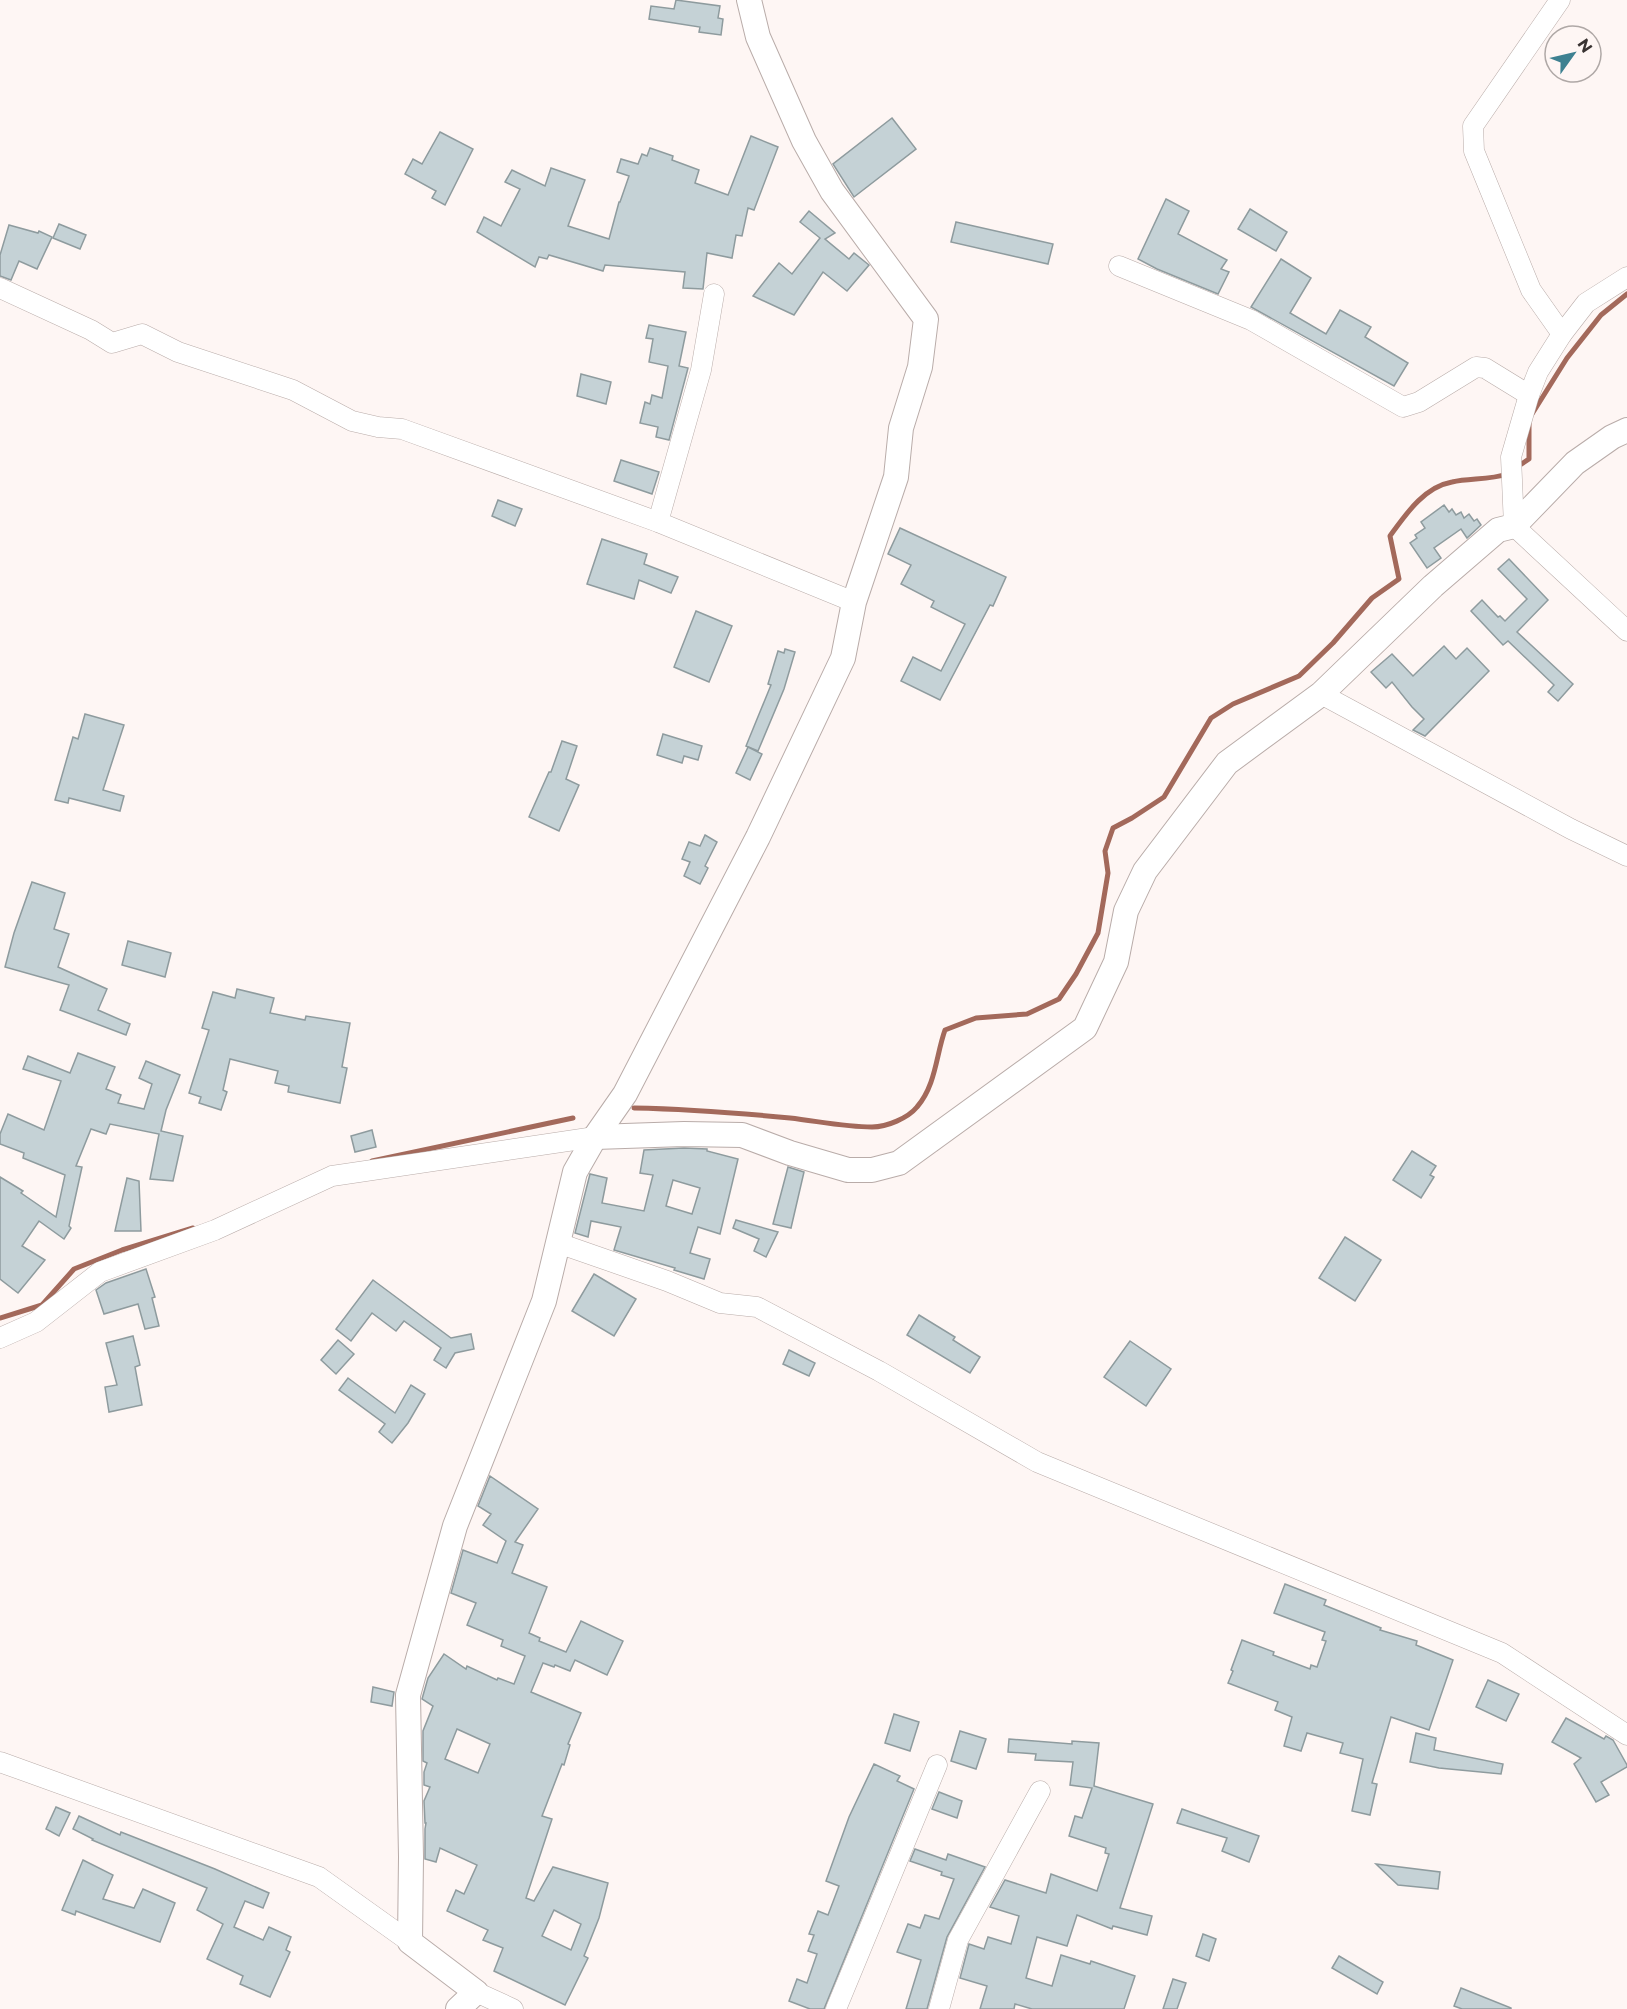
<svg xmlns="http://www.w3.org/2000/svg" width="1627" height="2009" font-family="Montserrat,sans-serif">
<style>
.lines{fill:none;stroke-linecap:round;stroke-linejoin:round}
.stream{stroke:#a3695b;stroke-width:5}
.building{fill:#c5d2d6;stroke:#8e9b9e;stroke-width:1.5;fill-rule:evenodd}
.minor-casing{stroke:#b9aca9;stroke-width:21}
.tertiary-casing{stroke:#b9aca9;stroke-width:26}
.minor{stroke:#fff;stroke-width:20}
.tertiary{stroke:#fff;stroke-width:24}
</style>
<rect width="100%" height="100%" fill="#fef6f4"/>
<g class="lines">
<g class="stream">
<path d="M1532,414L1567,358L1601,315L1627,294"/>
<path d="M1517,467L1529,459V423"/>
<path d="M634,1108C686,1109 738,1113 790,1118C817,1121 845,1127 872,1127C887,1127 908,1118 917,1107C936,1085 936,1055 945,1030L976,1018L1027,1014L1059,999L1076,974L1098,933L1108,873L1105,851L1113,828L1132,818L1164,797L1211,718L1233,704L1299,676L1333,643L1372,598L1399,579L1390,536C1406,514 1424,487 1452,482C1470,478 1490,480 1507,474"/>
<path d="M372,1161L573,1118"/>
<path d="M0,1318L42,1305L74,1269L122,1250L193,1228"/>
</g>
</g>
<g class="building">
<path d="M676,0L720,6L718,18L723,19L721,35L699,32L700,27L649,19L651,6L674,9Z"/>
<path d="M892,118L916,149L854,197L833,164Z"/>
<path d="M440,132L473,149L445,205L432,198L436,191L405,174L413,159L422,164Z"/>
<path d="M751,136L778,147L754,210L748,208L742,236L736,235L732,258L707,253L703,289L683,288L685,272L605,265L603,271L549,255L547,259L539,257L535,267L477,232L484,217L501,226L520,189L505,182L512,170L545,186L551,168L585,180L568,226L609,239L619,202H620L629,176L617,172L621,159L638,164L642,154L647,156L650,148L673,156L672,160L699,170L695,183L728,195Z"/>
<path d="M1166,199L1189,211L1178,234L1227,260L1221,269L1229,272L1218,294L1157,269L1138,259Z"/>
<path d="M1250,209L1287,232L1276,251L1238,229Z"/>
<path d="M809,211L835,233L825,239L849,259L854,253L869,265L847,291L823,272L794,315L753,296L779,263L792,274L820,238L800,222Z"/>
<path d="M956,222L1053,244L1048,264L951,242Z"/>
<path d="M59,224L86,235L80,249L53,238Z"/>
<path d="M9,225L38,233L39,231L52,237L37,269L19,261L11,280L0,276V255Z"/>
<path d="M1281,259L1311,278L1290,313L1326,334L1340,310L1371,327L1365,337L1408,363L1394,386L1251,307Z"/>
<path d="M649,325L686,332L679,366L688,368L669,440L656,437L658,427L640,423L645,402L650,404L652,395L662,398L668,366L649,362L653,339L646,338Z"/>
<path d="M581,374L611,382L606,404L577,396Z"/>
<path d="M621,460L659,472L652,494L614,481Z"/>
<path d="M498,500L522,509L515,526L492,516Z"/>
<path d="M1444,505L1449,512L1452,509L1456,515L1461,512L1464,518L1469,514L1474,521L1477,519L1481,525L1467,538L1461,529L1434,548L1441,558L1427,568L1410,543L1417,538L1415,535L1425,528L1421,522Z"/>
<path d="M900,528L1006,577L993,606L990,605L940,700L901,681L913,657L941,671L965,624L931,607L934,601L901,584L911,565L888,554Z"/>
<path d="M602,539L647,554L644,564L678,577L671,593L639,580L634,599L587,584Z"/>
<path d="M1509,559L1548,600L1517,632L1573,684L1558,701L1548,692L1554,685L1508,641L1503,645L1471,611L1482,600L1498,617L1500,616L1505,621L1527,599L1498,569Z"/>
<path d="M696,611L732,626L709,682L674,667Z"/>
<path d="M1444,646L1456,659L1467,648L1489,671L1425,736L1413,730L1424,719L1412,707L1392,682L1386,688L1371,672L1392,654L1413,676Z"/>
<path d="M785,649L795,652L784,689L758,751L746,746L771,685L768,684L778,651L784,653Z"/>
<path d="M85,714L124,725L103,790L124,796L120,811L69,798L68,803L55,800L73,737L78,739Z"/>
<path d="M663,734L702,746L698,760L684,756L682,763L657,755Z"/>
<path d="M562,741L577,746L566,779L579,785L559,831L529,817L549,772H551Z"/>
<path d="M748,747L762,754L750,780L736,773Z"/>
<path d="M705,835L717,842L705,866L708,868L700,884L684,876L690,862L682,859L689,842L700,846Z"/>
<path d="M32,882L65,893L54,929L69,934L58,967L107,989L98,1010L130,1024L126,1035L60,1010L69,985L5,967L14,933Z"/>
<path d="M128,941L171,953L165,977L122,965Z"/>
<path d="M237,989L274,998L270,1013L305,1020L306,1016L350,1023L342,1067L347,1068L340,1103L288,1092L289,1086L275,1083L278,1071L230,1059L223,1090L227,1092L221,1110L199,1103L201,1097L189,1093L209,1030L202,1028L213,992L235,998Z"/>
<path d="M78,1053L115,1067L106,1089L121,1095L118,1103L144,1109L152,1084L139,1078L146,1061L180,1075L166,1110L161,1131L183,1136L173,1181L150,1179L159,1134L110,1124L106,1134L91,1129L76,1166L82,1167L69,1226L71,1228L64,1239L39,1221L22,1246L45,1260L18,1293L0,1279V1177L23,1191L21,1193L56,1217L65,1175L23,1158L24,1153L0,1144V1134L8,1114L44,1130L61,1081L23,1069L28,1056L70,1073Z"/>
<path d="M372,1130L376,1147L355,1152L351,1136Z"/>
<path d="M684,1148L707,1149V1151L738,1159L720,1234L698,1227L690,1253L710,1259L704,1279L674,1270L675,1268L614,1250L621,1227L591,1221L588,1237L575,1233L590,1174L607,1178L602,1203L644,1211L653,1175L640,1173L644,1150ZM673,1180L700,1188L692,1214L666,1206Z"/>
<path d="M1412,1151L1436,1166L1430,1175L1434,1177L1421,1198L1393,1180Z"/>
<path d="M788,1167L804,1172L791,1228L773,1224Z"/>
<path d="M127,1178L139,1181L141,1231H115Z"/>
<path d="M736,1220L778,1232L766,1257L754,1251L759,1239L733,1228Z"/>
<path d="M1345,1237L1381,1260L1355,1301L1319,1278Z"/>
<path d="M146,1269L155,1297L152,1298L159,1326L145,1329L138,1304L104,1314L96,1290L106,1283Z"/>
<path d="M594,1274L636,1299L614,1336L572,1311Z"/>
<path d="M373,1280L451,1338L471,1334L474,1349L455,1353L446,1368L434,1360L441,1348L404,1321L396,1331L372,1313L351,1341L336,1329Z"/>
<path d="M919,1315L955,1337L953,1340L980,1357L970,1373L907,1335Z"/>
<path d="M133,1336L140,1365L135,1367L142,1405L109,1412L105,1387L117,1385L106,1343Z"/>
<path d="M338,1340L354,1354L336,1374L321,1360Z"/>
<path d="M1130,1341L1171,1369L1146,1406L1104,1377Z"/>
<path d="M789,1350L815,1363L809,1376L783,1364Z"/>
<path d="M348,1378L395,1413L411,1385L425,1394L408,1423L392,1443L379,1432L385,1424L339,1390Z"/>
<path d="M490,1476L538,1509L515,1542L523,1545L512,1573L547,1587L529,1633L540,1638L539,1641L566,1652L581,1621L623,1641L607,1675L575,1660L570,1671L555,1665L554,1667L543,1663L531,1692L581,1713L568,1744L570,1745L564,1765L562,1764L542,1816L552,1819L526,1898L534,1901L553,1867L608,1883L599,1918L584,1956L588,1958L565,2005L494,1971L503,1948L483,1940L488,1930L447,1911L456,1890L464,1894L477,1865L440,1848L436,1862L425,1859V1829L426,1823H425L424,1801L430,1787L424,1785V1772L427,1763L423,1761V1731L433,1706L422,1699L428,1678L444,1654L466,1669L467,1666L497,1680L498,1678L514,1684L525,1656L501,1646L503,1640L467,1625L476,1603L451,1593L463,1550L497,1563L506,1541L483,1525L491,1514L478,1506ZM457,1729L490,1744L478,1773L445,1759ZM554,1910L581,1924L571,1950L542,1936Z"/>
<path d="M1285,1584L1326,1600L1324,1605L1381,1628L1380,1630L1417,1641L1416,1645L1453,1660L1429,1730L1391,1717L1372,1783L1377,1784L1370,1815L1352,1811L1363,1759L1340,1753L1343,1743L1307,1733L1301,1751L1284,1746L1292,1717L1275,1710L1278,1702L1228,1683L1233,1671L1231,1670L1242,1640L1274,1652L1273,1655L1310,1669L1311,1665L1317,1667L1326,1641L1322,1640L1325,1632L1274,1613Z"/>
<path d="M1488,1680L1519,1694L1506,1721L1476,1707Z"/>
<path d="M373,1687L394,1692L392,1706L371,1702Z"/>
<path d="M894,1714L919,1722L910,1751L885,1743Z"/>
<path d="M1566,1718L1604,1739L1606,1736L1613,1740L1627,1765V1767L1601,1782L1609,1795L1596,1802L1574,1764L1581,1758L1552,1742Z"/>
<path d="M960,1731L986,1739L976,1769L951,1761Z"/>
<path d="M1416,1733L1436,1738L1434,1750L1503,1764L1501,1774L1439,1768L1410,1762Z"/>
<path d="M1009,1739L1072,1744V1741L1099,1743L1094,1786L1153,1804L1120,1908L1152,1916L1147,1935L1113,1926L1112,1929L1077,1915L1067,1946L1037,1937L1026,1978L1052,1986L1061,1955L1090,1964L1091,1961L1135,1976L1124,2009H1032L1015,2004L1014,2009H980L987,1986L960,1978L969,1944L984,1949L988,1937L1011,1944L1019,1916L990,1907L1005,1880L1046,1893L1051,1874L1097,1891L1109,1854L1105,1853L1106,1848L1069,1836L1075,1816L1082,1818L1092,1788L1070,1785L1073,1762L1035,1760L1036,1754L1008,1752Z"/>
<path d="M874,1764L900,1776L897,1781L914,1789L824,2009H810L789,2001L797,1979L807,1983L817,1954L808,1951L814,1935L809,1934L818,1911L828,1915L839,1886L826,1881L849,1817Z"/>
<path d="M939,1792L962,1801L957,1818L932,1809Z"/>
<path d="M56,1807L70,1813L59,1836L46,1829Z"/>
<path d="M1182,1809L1259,1836L1249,1862L1222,1851L1227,1838L1177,1823Z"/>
<path d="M79,1816L120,1835L121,1832L215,1869L269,1893L263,1908L245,1901L234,1927L263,1940L269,1927L291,1937L286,1950L290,1952L270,1997L240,1984L243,1976L207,1959L223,1924L197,1910L207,1888L92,1840L93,1839L73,1829Z"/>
<path d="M915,1849L946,1860L948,1854L985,1867L947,1937L927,2009H906L921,1960L897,1952L908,1924L920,1928L925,1915L939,1919L954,1879L941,1875L942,1872L910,1861Z"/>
<path d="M83,1860L113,1875L103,1899L134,1908L143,1889L175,1903L160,1942L76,1911L75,1915L62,1910Z"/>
<path d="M1376,1864L1440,1872L1438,1889L1398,1885Z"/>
<path d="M1203,1934L1216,1939L1209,1961L1196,1956Z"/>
<path d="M1339,1956L1383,1982L1377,1994L1332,1968Z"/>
<path d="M1173,1979L1186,1983L1177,2009H1163Z"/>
<path d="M1461,1988L1511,2008V2009H1462L1454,2006Z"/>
</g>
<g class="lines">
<defs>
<g id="minor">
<path d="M1560,0L1473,126L1474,151L1531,290L1562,334"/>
<path d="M1119,266L1251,320L1403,407L1419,402L1476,367L1485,368L1529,395"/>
<path d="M1627,277L1586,303L1562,334L1538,372L1529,395L1511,457L1514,526L1627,631"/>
<path d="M0,288L91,330L112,343L142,334L178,352L293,390L352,421L378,427L402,429L658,522L854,602"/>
<path d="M658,522L701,370L714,294"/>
<path d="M1321,694L1571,829L1627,856"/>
<path d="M558,1243L667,1281L720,1303L757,1307L879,1371L1037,1462L1502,1653L1627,1735"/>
<path d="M0,1338L36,1322L100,1272L215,1230L332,1176L595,1137"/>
<path d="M0,1762L319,1877L410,1942"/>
<path d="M476,1992L513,2009"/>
<path d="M836,2009L937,1765"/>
<path d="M939,2009L958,1940L1040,1791"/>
</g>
<g id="tertiary">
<path d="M595,1137L684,1134L742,1135L790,1153L848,1170H872L899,1163L1085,1028L1116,962L1126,911L1145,871L1227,763L1321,694L1433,586L1498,530L1514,526L1575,463L1612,437L1627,430"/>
<path d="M458,2009L476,1992L410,1942L411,1857L408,1695L455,1526L544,1301L575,1172L595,1137L625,1094L758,837L843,658L854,602L896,477L901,428L920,367L926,319L832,191L804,141L758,37L749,0"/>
</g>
</defs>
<use href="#minor" class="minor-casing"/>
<use href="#tertiary" class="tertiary-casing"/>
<use href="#minor" class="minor"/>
<use href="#tertiary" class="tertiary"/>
</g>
<g transform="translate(1573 54) rotate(56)"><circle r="28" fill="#fef6f4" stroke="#afa8a6" stroke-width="1.5"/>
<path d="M0-4.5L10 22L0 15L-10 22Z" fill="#3e8191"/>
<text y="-9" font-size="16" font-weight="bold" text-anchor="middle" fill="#393332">N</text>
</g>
</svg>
